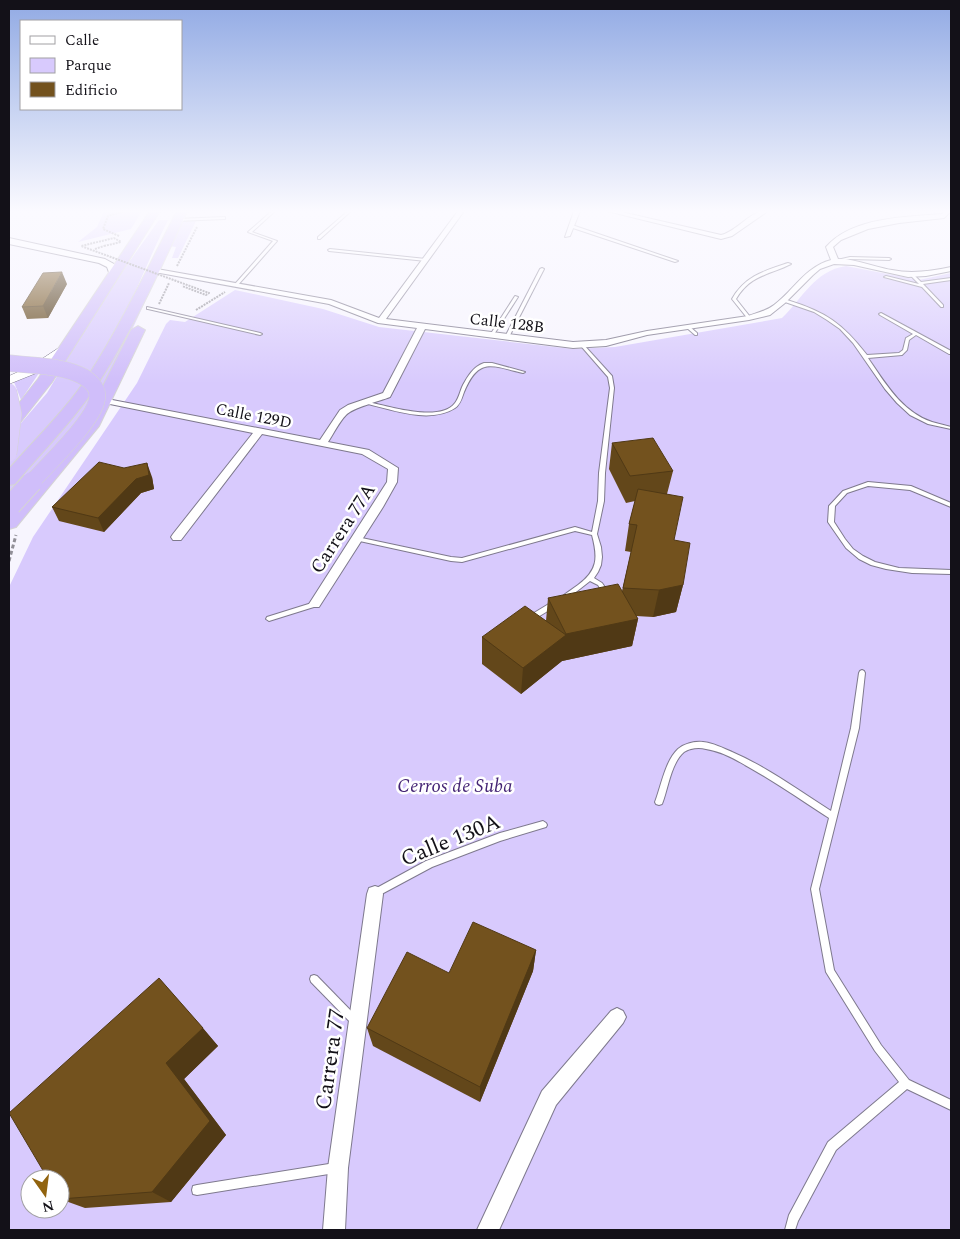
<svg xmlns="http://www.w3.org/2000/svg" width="960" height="1239" font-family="Spectral,serif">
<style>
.green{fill:#d8cafd;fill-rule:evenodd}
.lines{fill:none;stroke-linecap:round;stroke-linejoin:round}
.service-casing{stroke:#7e798d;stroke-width:2}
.minor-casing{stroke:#7e798d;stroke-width:2}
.tertiary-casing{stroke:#7e798d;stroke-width:2}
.secondary-casing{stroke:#7e798d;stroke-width:1}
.trunk-casing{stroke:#d5d4d5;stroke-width:2}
.path-far1{stroke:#918f97;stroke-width:2;stroke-dasharray:2 1;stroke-linecap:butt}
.path{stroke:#918f97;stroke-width:3;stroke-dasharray:4 2.5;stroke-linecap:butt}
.service{fill:#fff;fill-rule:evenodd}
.minor{fill:#fff;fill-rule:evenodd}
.tertiary{fill:#fff;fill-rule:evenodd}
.secondary{fill:#fff;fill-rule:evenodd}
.trunk{fill:#d0befa;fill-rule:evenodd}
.primary-bridge-casing{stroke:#d5d4d5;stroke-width:16;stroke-linecap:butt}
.trunk-bridge-far1-casing{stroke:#d5d4d5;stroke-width:17;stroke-linecap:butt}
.trunk-bridge-casing{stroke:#d5d4d5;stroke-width:22;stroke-linecap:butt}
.path-bridge{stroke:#918f97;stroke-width:2;stroke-dasharray:2 1;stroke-linecap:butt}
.primary-bridge{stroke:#dccefb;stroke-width:15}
.trunk-bridge-far1{stroke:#d0befa;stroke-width:16}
.trunk-bridge{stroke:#d0befa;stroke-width:20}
.wall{fill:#63471a}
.shaded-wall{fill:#503915}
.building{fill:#73521e;stroke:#503915}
.labels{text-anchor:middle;stroke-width:5;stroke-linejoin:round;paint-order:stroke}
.far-street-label{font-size:16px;fill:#131118;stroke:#fff}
.street-label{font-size:19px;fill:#131118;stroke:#fff}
.park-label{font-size:19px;font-style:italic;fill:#452575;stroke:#fff}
.near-street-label{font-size:22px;fill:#131118;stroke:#fff}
</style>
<rect width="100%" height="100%" fill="#f7f5fe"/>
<g class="green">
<path d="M104,211H142L131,229L78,242L97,227Z"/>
<path d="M159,220H168C148,259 134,300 112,338C85,387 47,429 9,470V437L47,393L104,297Z"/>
<path d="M196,221L178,258H172L176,247L169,246L181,222Z"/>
<path d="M846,266L919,280L951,273V1230H9V587L33,537L137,383L166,324L170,320L185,322L235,290L323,309L379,327L573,349L615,347L782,318C803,298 814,271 846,266ZM30,1179H60V1209H30Z"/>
<path d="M149,287H152L104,390L9,500V487L23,472Z"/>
<path d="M41,370L21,400L14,382Z"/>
</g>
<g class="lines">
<defs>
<g id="service">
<path d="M272,211H275L252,232L277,241L237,286H235V284L273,241L248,232Z"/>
<path d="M348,211H351L320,239H318V237Z"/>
<path d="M224,217H225V219L176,221L174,220L176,219Z"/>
<path d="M570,225H572L678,261L675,262L570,227Z"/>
<path d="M330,249L426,259L428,260L426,261L329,251L328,250Z"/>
<path d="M850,257L889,258L891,259L889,260L850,259L835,262L833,261Z"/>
<path d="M788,263L791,264C769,275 750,275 736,299L751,318L748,319L732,299C745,276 764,271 788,263Z"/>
<path d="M542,268L544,269L509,337L506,338L505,337L540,269Z"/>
<path d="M911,274H913L921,282L951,278V280L923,284L943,305V307H941L922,287L884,277L886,276L919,284L911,276Z"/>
<path d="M515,296L518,297L493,336H491L490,335Z"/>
<path d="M785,300H787C826,312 842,323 867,355L899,353L903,350L906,338L913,334L880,315L879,314L881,313L951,351V354H949L916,335L909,340L907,350L902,355L868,358C885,383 902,412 932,422C938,424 945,425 951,427V429L928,424L910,415L897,403L885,389L853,343L840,329L827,320L814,312L785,302Z"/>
<path d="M147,307L260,333L262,334L260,335L148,309H147Z"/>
<path d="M687,326H689L697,333V335H695L687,328Z"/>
<path d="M581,344H583L612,376L614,388L605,473L604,501L597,534L601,547L602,557L601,565L598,572L594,578L602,583L609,593L608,595H604L598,585L590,581L567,599H565L562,597C567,592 573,589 578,585C598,570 598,558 592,535L575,531L462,562L451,561L355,540L354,539L357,537L451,557L462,558L575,527L592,532L598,501L599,473L610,388L608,377L581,346Z"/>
<path d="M484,363H492L525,372L523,373C492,366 479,356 464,392C462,398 460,405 455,408C430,424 393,410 368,404L366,403L368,402C388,406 440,423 455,403C459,398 460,391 463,385C468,376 473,367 484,363Z"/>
<path d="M868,482L911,486L951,503V507L910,490L868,486L847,493L835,506L834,522L845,539L853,549L863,556L875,562L899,568L951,570V574L912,573L886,569L871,565L859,559L846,548L828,522L829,506L843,491Z"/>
<path d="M315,602L318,604L317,606L269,621L266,619L267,617Z"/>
<path d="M552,602H554L557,604L556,606L533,620H529L528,618L529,616Z"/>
<path d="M862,670L864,671L865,673L859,728L819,889L834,970L881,1045L909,1080L951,1100V1110L907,1089L836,1150L798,1221L795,1230H785L789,1215L828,1142L899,1082L875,1051L826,972L811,889L829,818C801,800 774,781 745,765C733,758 720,751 706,749C699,747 690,748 684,752C671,763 668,789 662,804L659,805L656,804L655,802C661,787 665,761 678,749C684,744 694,741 703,742C713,743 723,748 732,752C767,767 798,790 831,811L851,728L859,673L860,671Z"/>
<path d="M543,821L546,823L547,825L546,827L500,841L432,867L376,897L373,896L372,893L373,890L426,861L500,833Z"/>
<path d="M314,975L317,976L358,1018L360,1021L358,1024L355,1026L352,1024L311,982L310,979L311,976Z"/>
<path d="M335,1163L339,1164L340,1168L339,1172L335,1173L197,1195L193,1194L192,1190L193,1186L197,1185Z"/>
</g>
<g id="minor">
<path d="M458,211H464L386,319L573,342L606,340L647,331L748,316C757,313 766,311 774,305C794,290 805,267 831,260L826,247C852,217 905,217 942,214L945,211H951L944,218L899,223L868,229L841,240L833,247L838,259C857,259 874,267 892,270C912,274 931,271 951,267V271L926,276L908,277L854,265L834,264L820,269L813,275L785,303L770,315L749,320L647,335L606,346L573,348L425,329L390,397C380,401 352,408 346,415C339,422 334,433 328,442L369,450L398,468L397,482L383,507L319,607H311L309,604L387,482L388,469L362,454L262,434L181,540H173L171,537L173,534L253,433L105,403L102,402V398L320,440L340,410L348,405L383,393L417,328L378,323L329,304L160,273H157V269L331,300L379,318Z"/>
<path d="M574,211H580L570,236L565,237Z"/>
<path d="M607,211H617L721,235C738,231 751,209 768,211L732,236L721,239Z"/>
<path d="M375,886L381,888L383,894L348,1168L345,1230H323L328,1168L367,894L369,888Z"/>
<path d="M617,1008L623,1011L626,1017L623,1023L556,1105L499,1230H477L542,1091L611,1011Z"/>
</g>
<path id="tertiary" d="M9,238L105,259L114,264L118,273L110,275L107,267L99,263L9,244Z"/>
<path id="secondary" d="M65,344L69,345V351L39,372L9,384V376L31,366Z"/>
<g id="trunk">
<path d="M150,211H160L52,382L15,429L9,431V416L38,379Z"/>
<path d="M177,211H187C162,266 136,323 104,374C80,414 45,448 15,484L9,485V469C36,438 68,408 90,373C123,321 149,265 177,211Z"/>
<path d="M138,326L145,330L99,426L16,527L9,529V511L84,424L131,330Z"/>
</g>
</defs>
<use href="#service" class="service-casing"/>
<use href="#minor" class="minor-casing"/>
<use href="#tertiary" class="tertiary-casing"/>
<use href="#secondary" class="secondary-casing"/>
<use href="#trunk" class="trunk-casing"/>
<g class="path-far1">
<path d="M119,236L103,229L108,216L124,211"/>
<path d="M95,249L104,246"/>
<path d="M177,266L197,227"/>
<path d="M159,304L169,283"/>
<path d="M196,310L225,292"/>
</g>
<path class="path" d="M9,561L16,535"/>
<use href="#service" class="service"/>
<use href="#minor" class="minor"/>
<use href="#tertiary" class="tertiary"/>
<use href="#secondary" class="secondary"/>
<use href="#trunk" class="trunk"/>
<defs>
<path id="primary-bridge" d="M9,391L14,414L9,454"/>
<path id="trunk-bridge-far1" d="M9,363C33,366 63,365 84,377C92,382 99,390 97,399C94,421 47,465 31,483"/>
<path id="trunk-bridge" d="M11,505L32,482"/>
</defs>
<use href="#primary-bridge" class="primary-bridge-casing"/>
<use href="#trunk-bridge-far1" class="trunk-bridge-far1-casing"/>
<use href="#trunk-bridge" class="trunk-bridge-casing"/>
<path class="path-bridge" d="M104,246L121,242L114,238L81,246L209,293L206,295L182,286"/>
<use href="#primary-bridge" class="primary-bridge"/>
<use href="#trunk-bridge-far1" class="trunk-bridge-far1"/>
<use href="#trunk-bridge" class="trunk-bridge"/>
</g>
<g class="wall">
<path d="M67,284L48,318L27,319L22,307Z"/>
<path d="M612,443L673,471L667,494L674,540L683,585L676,612L653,617L636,616L638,619L632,646L562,661L521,694L482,664V637L546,621L548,598L622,591L631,552L625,551L629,524L635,501L626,503L609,469Z"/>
<path d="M152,477L154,489L141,493L104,532L59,521L52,507Z"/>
<path d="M536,950L533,971L480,1102L373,1046L367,1028L449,973Z"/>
<path d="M159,978L218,1046L184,1079L226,1135L171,1202L85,1208L60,1199Z"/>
</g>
<g class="shaded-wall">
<path d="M62,272L67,284L48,318L43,306Z"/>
<path d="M147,463L152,477L154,489L141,493L104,532L98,518Z"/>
<path d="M683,585L676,612L653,617L659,590Z"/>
<path d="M638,619L632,646L562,661L521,694L523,668L566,634Z"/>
<path d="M536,950L533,971L480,1102V1087Z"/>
<path d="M203,1028L218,1046L184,1079L226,1135L171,1202L152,1192L166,1063Z"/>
</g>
<g class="building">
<path d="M62,272L43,306L22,307L43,273Z"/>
<path d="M653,438L673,471L630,476L612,443Z"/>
<path d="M99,462L124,468L147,463L149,475L136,479L98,518L52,507Z"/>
<path d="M638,489L683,497L674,540L690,543L683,585L659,590L623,588L637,525L629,524Z"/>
<path d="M618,584L638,619L566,634L548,598Z"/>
<path d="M525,606L566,635L523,668L482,637Z"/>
<path d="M473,922L536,950L480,1087L367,1028L407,952L449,973Z"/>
<path d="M159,978L203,1028L166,1063L210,1121L152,1192L60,1199V1179H48L9,1113Z"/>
</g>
<linearGradient id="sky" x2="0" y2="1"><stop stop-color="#91aae4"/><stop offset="0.55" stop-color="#fbfaff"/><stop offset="1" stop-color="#fbfaff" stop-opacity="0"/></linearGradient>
<rect width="960" height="384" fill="url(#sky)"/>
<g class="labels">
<g class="far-street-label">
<text transform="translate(507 322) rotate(7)" y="6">Calle 128B</text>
<text transform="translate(254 415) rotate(11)" y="6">Calle 129D</text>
</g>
<g class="street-label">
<text transform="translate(342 528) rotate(-57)" y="7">Carrera 77A</text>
</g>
<g class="park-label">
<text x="455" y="792">Cerros de Suba</text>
</g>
<g class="near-street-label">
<text transform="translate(450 839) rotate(-22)" y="8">Calle 130A</text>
<text transform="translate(329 1059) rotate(-82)" y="8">Carrera 77</text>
</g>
</g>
<rect width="960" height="1239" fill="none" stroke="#131118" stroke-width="20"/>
<rect x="20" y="20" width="162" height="90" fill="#ffffff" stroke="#a1a0a3"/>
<rect x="30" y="36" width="25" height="8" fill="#ffffff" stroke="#a1a0a3"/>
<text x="65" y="45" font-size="15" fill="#131118">Calle</text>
<rect x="30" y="58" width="25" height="15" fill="#d8cafd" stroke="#a1a0a3"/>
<text x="65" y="70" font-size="15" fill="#131118">Parque</text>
<rect x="30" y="82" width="25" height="15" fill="#73521e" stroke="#a1a0a3"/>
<text x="65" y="95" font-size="15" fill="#131118">Edificio</text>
<g transform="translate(45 1194) rotate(166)"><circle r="24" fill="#ffffff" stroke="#a1a0a3"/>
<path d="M0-4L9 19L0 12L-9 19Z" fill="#91630e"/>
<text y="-8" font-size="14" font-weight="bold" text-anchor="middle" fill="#131118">N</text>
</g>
</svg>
